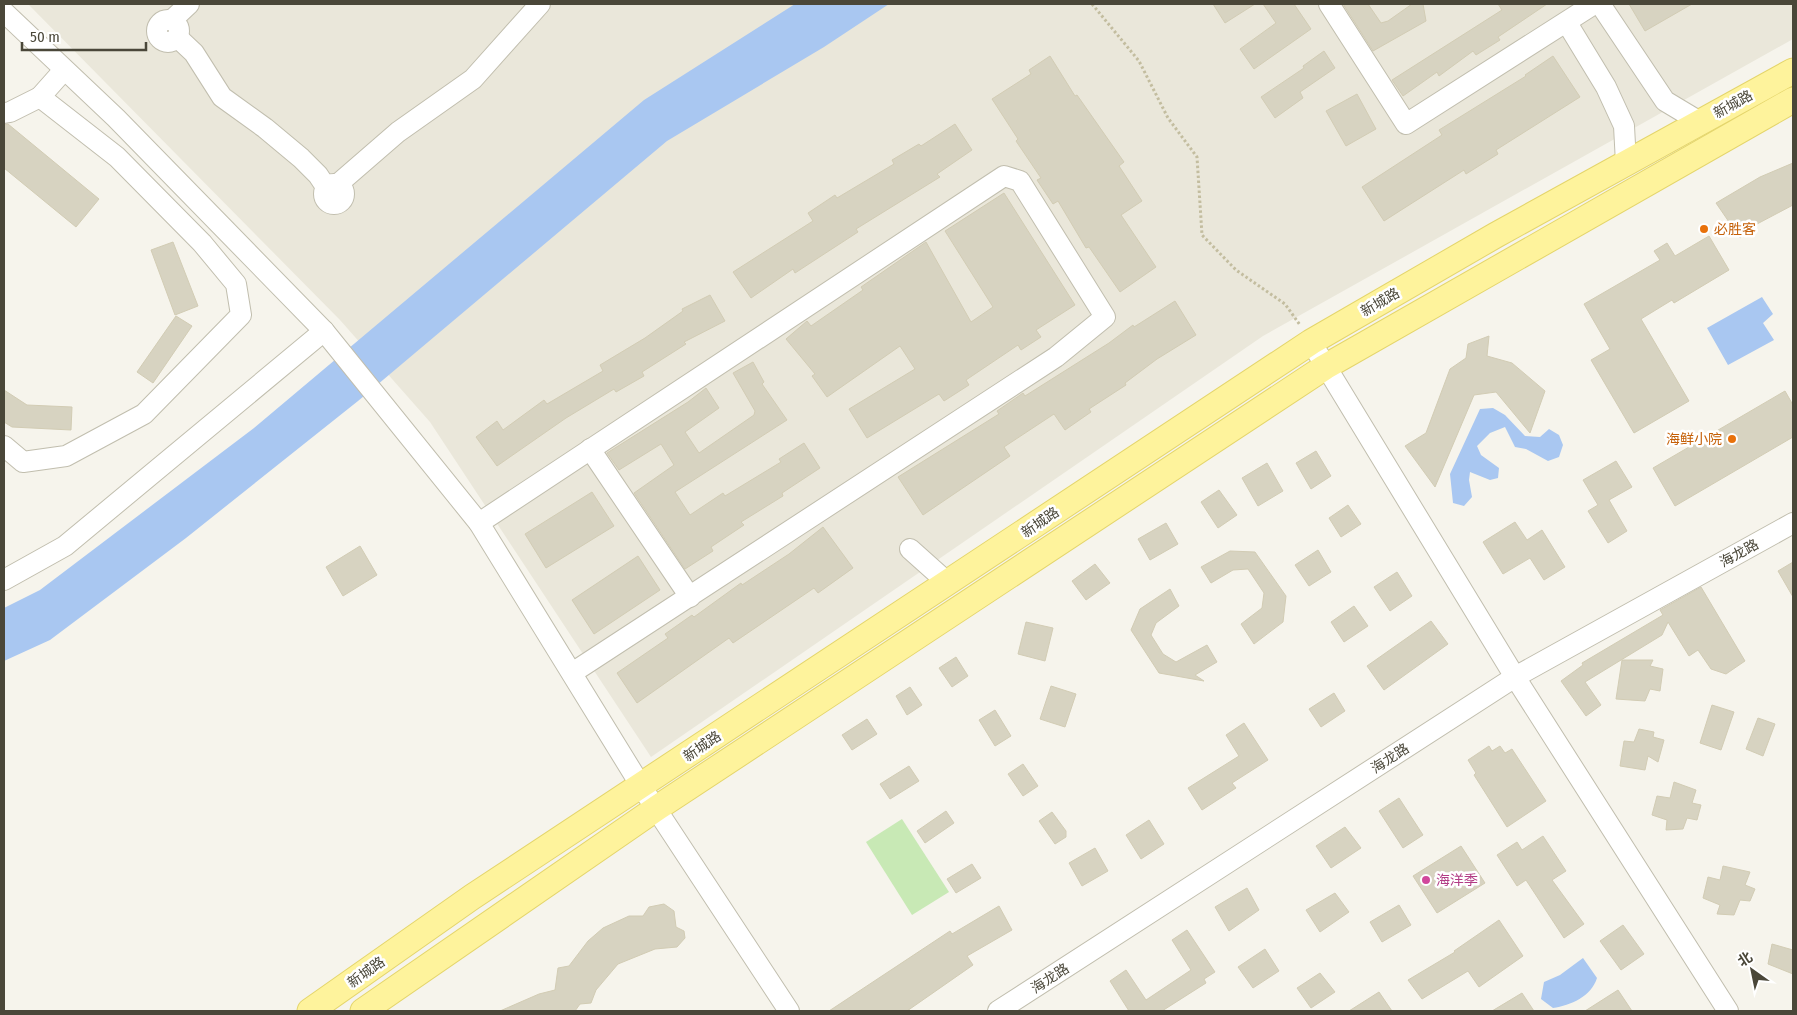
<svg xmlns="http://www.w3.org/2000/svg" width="1797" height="1015" font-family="'Fira Sans Condensed','Noto Sans SC',sans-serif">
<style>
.residential{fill:#eae7da}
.green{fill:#c8e9b5}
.water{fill:#a9c7f1}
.building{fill:#d7d3c1;stroke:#d2ccb4}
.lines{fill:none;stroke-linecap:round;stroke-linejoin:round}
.minor-casing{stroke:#c1beae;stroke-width:22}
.major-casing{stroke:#e4d56b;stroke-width:27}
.path{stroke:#c3bd9f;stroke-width:3;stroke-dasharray:2.5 2.5;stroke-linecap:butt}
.minor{stroke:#fff;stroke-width:20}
.major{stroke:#fef39c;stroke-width:25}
.food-dot{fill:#e8710a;stroke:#fff;stroke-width:2}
.hotel-dot{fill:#d1479c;stroke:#fff;stroke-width:2}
.labels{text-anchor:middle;stroke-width:5;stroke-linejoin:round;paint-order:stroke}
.street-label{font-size:14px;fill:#4a4739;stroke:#fff}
.food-label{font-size:14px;fill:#c56008;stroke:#fff;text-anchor:start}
.hotel-label{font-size:14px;fill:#b23c85;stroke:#fff;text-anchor:start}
</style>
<rect width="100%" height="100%" fill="#f6f4ec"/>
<path class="residential" d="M28,4H1793V39L1263,336L651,757L430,422L340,320Z"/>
<path class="green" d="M902,819L949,892L912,915L866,842Z"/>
<g class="water">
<path d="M795,4H889L824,47L667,141L358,401L186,538L50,640L4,661V608L40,590L254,428L644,100Z"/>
<path d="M1762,297L1773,314L1763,323L1774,340L1728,365L1707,328Z"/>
<path d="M1493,408L1505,415L1525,436L1540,437L1549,429L1559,435L1563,445L1559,457L1548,461L1526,449L1515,447L1505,427L1490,433L1477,446L1481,455L1499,468L1498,478L1490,480L1470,472L1469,480L1472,497L1464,506L1453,503L1450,474L1480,409Z"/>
<path d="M1583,958L1597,978C1591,997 1571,1005 1553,1008L1541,999L1544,982L1560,975Z"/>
</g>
<g class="building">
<path d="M1213,4H1255L1225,23Z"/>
<path d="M1263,4H1294L1311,29L1254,69L1240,49L1276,23Z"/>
<path d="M1343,4H1368L1381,23L1388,21L1412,4H1423L1426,21L1373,51Z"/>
<path d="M1498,4H1547L1498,37L1500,40L1476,55L1473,51L1439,76L1437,72L1403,96L1392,80L1502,10Z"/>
<path d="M1629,4H1692L1645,31Z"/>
<path d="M1324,51L1335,68L1300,92L1303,98L1275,118L1261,97L1304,68L1303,66Z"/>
<path d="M1050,56L1075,96L1077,95L1124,162L1119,166L1142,201L1121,215L1156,267L1120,292L1089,247L1086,248L1058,201L1053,204L1037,180L1041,178L1016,141L1018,139L992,99L1031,74L1029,70Z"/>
<path d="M1553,56L1580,97L1496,150L1498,154L1466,174L1464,170L1384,221L1362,187L1442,135L1439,130L1526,76L1525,75Z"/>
<path d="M1357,94L1376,129L1346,146L1326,111Z"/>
<path d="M8,124L99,199L76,227L4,168V125Z"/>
<path d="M955,124L972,150L937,174L940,177L856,229L858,232L795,273L793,269L751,298L733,272L813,221L808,213L835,195L837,198L894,164L892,160L919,144L921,146Z"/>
<path d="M1793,163V205L1757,224L1740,238L1716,203L1760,177Z"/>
<path d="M1004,193L1075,305L1036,330L1041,337L1021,350L1018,345L966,380L969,385L944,401L939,394L867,438L849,409L915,369L900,346L827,397L812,376L815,374L786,339L807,321L811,326L863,290L861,287L926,242L971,322L993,307L945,231Z"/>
<path d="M1709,236L1729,270L1674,303L1672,300L1641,319L1689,401L1634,433L1591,360L1610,349L1584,304L1660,260L1654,251L1667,243L1675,256Z"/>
<path d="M173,242L198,306L175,315L151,250Z"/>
<path d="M710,295L725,321L684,342L686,344L642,372L644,376L616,392L614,389L566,418L497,466L476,437L497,421L503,430L544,400L547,404L603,371L600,365L645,338L683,311L682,309Z"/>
<path d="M1175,301L1196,335L1157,359L1125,383L1126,385L1089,409L1091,412L1065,430L1054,414L1004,447L1010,456L923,515L898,477L999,414L997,411L1023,393L1025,396L1109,343L1133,325L1134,327Z"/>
<path d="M176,316L192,326L153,383L137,372Z"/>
<path d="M1489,336L1487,356L1512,363L1545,391L1530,433L1496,392L1474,395L1435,487L1405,446L1426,433L1450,369L1466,358L1468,344Z"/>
<path d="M753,362L764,382L762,384L787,420L675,492L690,515L723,493L725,496L781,462L779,459L804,443L820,468L782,493L783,496L741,522L744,525L711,547L713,551L685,569L634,493L674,465L661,444L619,470L607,453L688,402L706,388L719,408L685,432L699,453L754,415L755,411L733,373Z"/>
<path d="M4,390L27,405L72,407L71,430L12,427L4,422Z"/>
<path d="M1785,391L1793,405V437L1675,506L1653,468Z"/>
<path d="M1316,451L1331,476L1311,489L1296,463Z"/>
<path d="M1616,461L1632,487L1609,500L1627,531L1608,543L1588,511L1598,505L1583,480Z"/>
<path d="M1267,463L1283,491L1258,506L1242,478Z"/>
<path d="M1219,490L1237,515L1218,528L1201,502Z"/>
<path d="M592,492L614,526L546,568L525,534Z"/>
<path d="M1348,505L1361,524L1341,537L1329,518Z"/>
<path d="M1515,522L1527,540L1542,530L1565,567L1544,580L1530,558L1503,574L1483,542Z"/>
<path d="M1166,523L1178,544L1150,560L1138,539Z"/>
<path d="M823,527L853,568L818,593L814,588L733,643L729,638L637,703L617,673L668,638L665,634L692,615L694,617L741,583L742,585L789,554Z"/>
<path d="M360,546L377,575L343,596L326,567Z"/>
<path d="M1318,550L1331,572L1309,586L1295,565Z"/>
<path d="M1230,551L1255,552L1286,596L1283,622L1254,644L1241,624L1262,608L1264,593L1248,569L1233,570L1211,583L1201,567Z"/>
<path d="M638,556L660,590L594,634L572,600Z"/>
<path d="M1793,562V597L1778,571Z"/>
<path d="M1095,564L1110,583L1086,600L1072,581Z"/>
<path d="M1397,572L1412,596L1390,611L1374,587Z"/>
<path d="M1701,587L1745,661L1726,674L1711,669L1698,650L1689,656L1668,622L1662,635L1585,682L1601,705L1586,716L1561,681L1583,665L1582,663L1663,615L1660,610Z"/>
<path d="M1170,589L1179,606L1156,623L1151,635L1163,654L1176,662L1207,645L1217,662L1195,675L1204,681L1159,673L1131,630L1140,609Z"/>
<path d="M1354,606L1368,626L1344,642L1331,622Z"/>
<path d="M1431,621L1448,644L1384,690L1367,666Z"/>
<path d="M1026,622L1053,628L1045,661L1018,654Z"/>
<path d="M956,657L968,676L952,687L939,668Z"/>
<path d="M1622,660H1653L1650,666L1663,669L1660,691L1650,689L1645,701L1616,699Z"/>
<path d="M1051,686L1076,694L1065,727L1040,719Z"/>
<path d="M910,687L922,705L907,715L896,696Z"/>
<path d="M1334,693L1345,711L1321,727L1309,709Z"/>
<path d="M1712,705L1734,712L1721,750L1700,743Z"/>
<path d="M995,710L1011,736L995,746L979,720Z"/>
<path d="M1758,718L1775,724L1763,756L1746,749Z"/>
<path d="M867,719L877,734L852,750L842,735Z"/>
<path d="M1244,723L1268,760L1232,783L1236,788L1202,810L1188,788L1239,756L1226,735Z"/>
<path d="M1639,729L1654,732L1653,737L1664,740L1658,762L1648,756L1645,770L1620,766L1624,741L1634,742Z"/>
<path d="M1489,746L1492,751L1500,746L1505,753L1512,749L1546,801L1507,827L1474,775L1476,773L1468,760Z"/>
<path d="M1023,764L1038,786L1023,796L1008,774Z"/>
<path d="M909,766L919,781L890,799L880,784Z"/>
<path d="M1674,782L1696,790L1692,803L1701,805L1697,820L1687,818L1683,829L1666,830L1667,820L1652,815L1657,796L1670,798Z"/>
<path d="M1399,798L1423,835L1403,848L1379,811Z"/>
<path d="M946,811L954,823L925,843L917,831Z"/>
<path d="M1052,812L1066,831V837L1055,844L1039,821Z"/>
<path d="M1149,820L1164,844L1141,859L1126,835Z"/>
<path d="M1345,827L1361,848L1331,868L1316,846Z"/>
<path d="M1543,836L1566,871L1552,880L1584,924L1564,938L1526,880L1517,886L1497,855L1517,842L1522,850Z"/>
<path d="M1461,846L1485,883L1437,913L1413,876Z"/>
<path d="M1095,848L1108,871L1082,886L1069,863Z"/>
<path d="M972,864L981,878L956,893L947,879Z"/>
<path d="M1723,866L1750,872L1745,885L1755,889L1750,901L1740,900L1734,915L1717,914L1720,905L1703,898L1708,877L1720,880Z"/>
<path d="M1247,888L1259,910L1229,931L1215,907Z"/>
<path d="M1335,893L1349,912L1320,932L1306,910Z"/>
<path d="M664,904L674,911L676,927L684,931L685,938L677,947L655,949L618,964L596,990L591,1003L580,1004L575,1011H500L539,994L555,990L558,968L569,966L588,941L603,928L629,916H643L649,907Z"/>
<path d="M1399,905L1411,925L1382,942L1370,922Z"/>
<path d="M999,906L1012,930L967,956L973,965L907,1011H829L950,931L952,934Z"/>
<path d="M1499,920L1523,956L1479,987L1468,971L1422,999L1408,980L1455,952L1454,951Z"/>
<path d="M1623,925L1644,954L1621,970L1600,941Z"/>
<path d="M1187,930L1215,972L1204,979L1206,983L1162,1011H1129L1110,981L1126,970L1146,1000L1191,970L1172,940Z"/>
<path d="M1772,944L1793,950V974L1768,964Z"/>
<path d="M1265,949L1279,971L1253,988L1238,967Z"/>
<path d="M1320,973L1335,992L1311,1008L1297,988Z"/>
<path d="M1618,990L1632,1011H1585Z"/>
<path d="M1379,992L1392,1011H1349Z"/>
<path d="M1522,993L1534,1011H1492Z"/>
</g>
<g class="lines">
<defs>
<g id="minor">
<path d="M1329,4L1406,124L1594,4"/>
<path d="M1600,4L1665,101L1700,122"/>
<path d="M4,12L116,118L324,331L479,523L641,786L789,1011"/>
<path d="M172,20L189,4"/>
<circle cx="168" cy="31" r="11"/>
<path d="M1567,23L1606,87L1624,126L1626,163"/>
<path d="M177,37L194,53L222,97L265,128L301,158L318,175L326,187"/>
<path d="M4,113L10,112L40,97"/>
<circle cx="334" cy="194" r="10"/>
<path d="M338,184L398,132L473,79L540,4"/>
<path d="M1311,342L1515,677L1728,1011"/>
<path d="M4,446L23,462L66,456L144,414L241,315L236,284L202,243L117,157L40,97L64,70"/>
<path d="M590,449L690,597"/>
<path d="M479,523L1004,176L1020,181L1105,317L1056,357L572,673"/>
<path d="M910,549L948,583"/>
<path d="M4,580L65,546L324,331"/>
<path d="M998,1011L1515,677L1793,523"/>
</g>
<g id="major">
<path d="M310,1011L472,897L1311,342L1496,235L1793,71"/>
<path d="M363,1011L657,808L1325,367L1793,100"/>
</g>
</defs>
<use href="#minor" class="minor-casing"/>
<use href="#major" class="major-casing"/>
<path class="path" d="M1092,4L1139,61L1168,118L1197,157L1202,235L1236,270L1285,304L1300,325"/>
<use href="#minor" class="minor"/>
<use href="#major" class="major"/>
</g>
<g class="food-dot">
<circle cx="1704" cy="229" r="5"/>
<circle cx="1732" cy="439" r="5"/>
</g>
<circle class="hotel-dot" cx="1426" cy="880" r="5"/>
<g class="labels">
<g class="street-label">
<text transform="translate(1733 104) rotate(-29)" y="5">新城路</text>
<text transform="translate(1380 302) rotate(-30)" y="5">新城路</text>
<text transform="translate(1040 522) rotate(-34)" y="5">新城路</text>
<text transform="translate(1739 553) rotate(-29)" y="5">海龙路</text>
<text transform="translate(702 746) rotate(-34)" y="5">新城路</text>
<text transform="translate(1390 758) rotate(-33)" y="5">海龙路</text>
<text transform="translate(366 972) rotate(-35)" y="5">新城路</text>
<text transform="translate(1050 978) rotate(-33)" y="5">海龙路</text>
</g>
<g class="food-label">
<text x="1714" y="234">必胜客</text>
<text x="1722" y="444" text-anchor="end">海鲜小院</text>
</g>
<g class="hotel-label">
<text x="1436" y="885">海洋季</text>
</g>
</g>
<rect width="1797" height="1015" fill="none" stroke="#4a4739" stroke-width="10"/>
<g transform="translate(1752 970) rotate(327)" stroke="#ffffff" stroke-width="4" paint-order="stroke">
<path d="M0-4L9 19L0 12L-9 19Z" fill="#4a4739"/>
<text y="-8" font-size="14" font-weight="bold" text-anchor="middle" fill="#4a4739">北</text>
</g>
<path d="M22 42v8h124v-8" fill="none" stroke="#4a4739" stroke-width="2.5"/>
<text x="30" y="42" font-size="15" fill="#4a4739" stroke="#ffffff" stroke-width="4" paint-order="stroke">50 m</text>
</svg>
